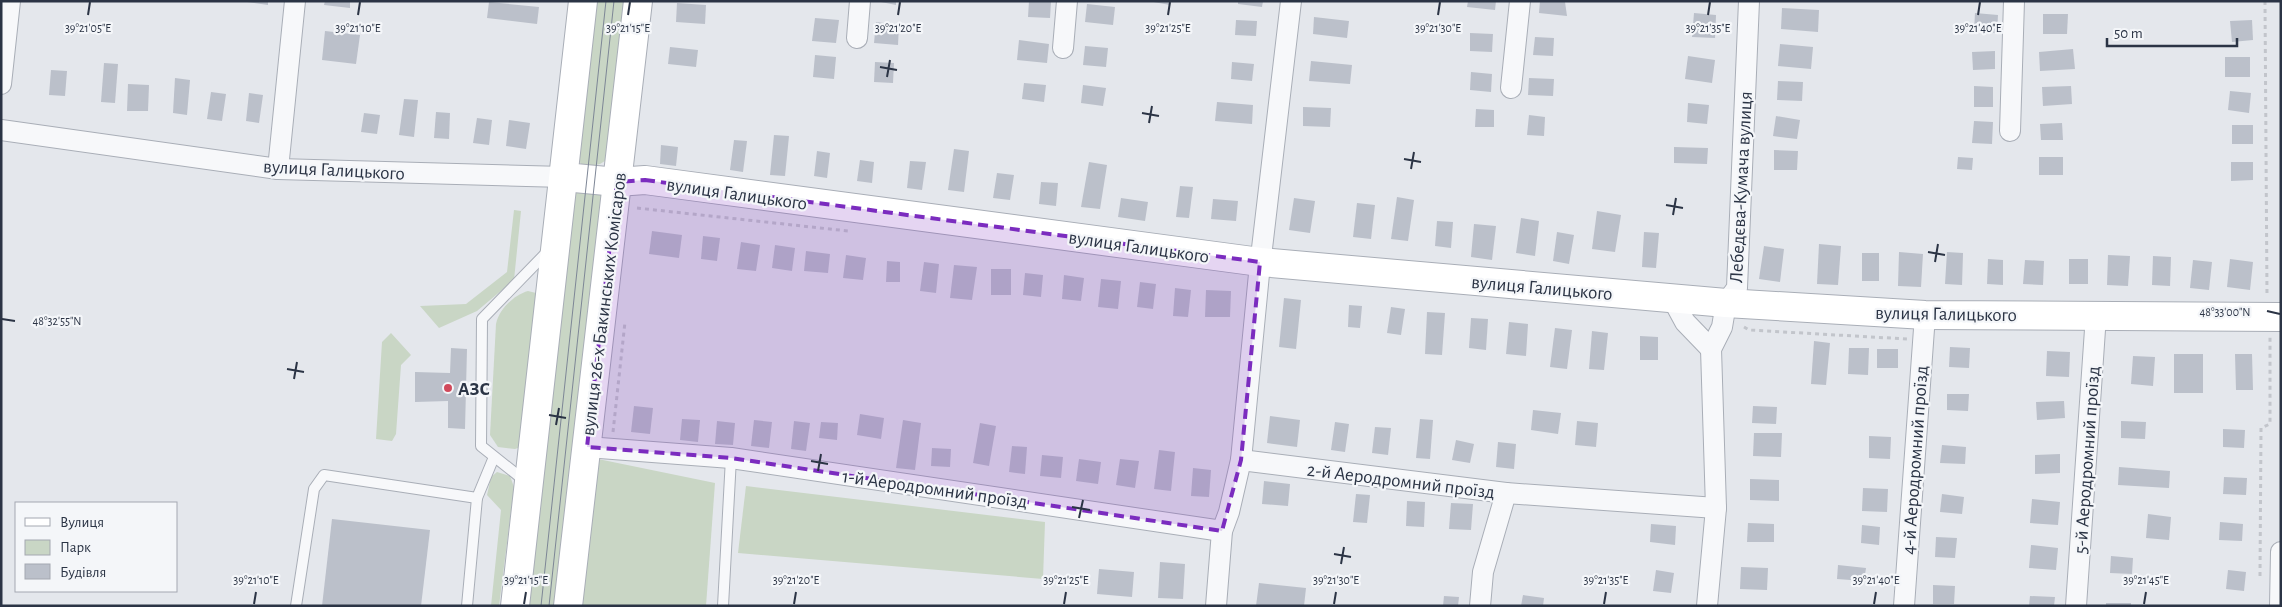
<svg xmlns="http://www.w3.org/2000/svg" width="2282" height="607" font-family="'Alegreya Sans',sans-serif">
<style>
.green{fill:#c9d6c5}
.building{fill:#bbc0ca}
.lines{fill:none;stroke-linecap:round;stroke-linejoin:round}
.lane-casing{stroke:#a9aeb7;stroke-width:12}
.street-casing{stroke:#a9aeb7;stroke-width:22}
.secondary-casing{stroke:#a9aeb7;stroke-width:30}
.path{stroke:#c2c5cb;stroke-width:3;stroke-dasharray:4 4;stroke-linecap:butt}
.lane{stroke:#f7f8fa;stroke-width:10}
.street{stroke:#f7f8fa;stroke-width:20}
.secondary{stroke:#fff;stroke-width:28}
.tram{stroke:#7d8696;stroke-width:1}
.marked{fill:#7b2cbf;fill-opacity:0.2;stroke:#7b2cbf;stroke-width:4;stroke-dasharray:10 6;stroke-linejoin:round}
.ticks{fill:none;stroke:#2b3445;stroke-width:2}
.poi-dot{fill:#d1495b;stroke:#f4f6f9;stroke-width:2}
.labels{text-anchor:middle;stroke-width:4.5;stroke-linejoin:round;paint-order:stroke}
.street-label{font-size:19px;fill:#2b3445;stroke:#f4f6f9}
.poi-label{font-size:19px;font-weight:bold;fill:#2b3445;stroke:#f4f6f9;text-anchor:start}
.ticks-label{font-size:12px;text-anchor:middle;fill:#2b3445;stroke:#f4f6f9;stroke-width:4.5;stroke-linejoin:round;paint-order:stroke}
</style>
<rect width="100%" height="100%" fill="#e4e7ec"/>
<g class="green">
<path d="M594,1H626L608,159L600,164L587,167L581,164L576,156Z"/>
<path d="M573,187L604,192L558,606H526Z"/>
<path d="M514,210L521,211L514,280L477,311L439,328L420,306L466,304L507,272Z"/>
<path d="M528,291L536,293L539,298L521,447L515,449L498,447L490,435L496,324C499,309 514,295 528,291Z"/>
<path d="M391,333L411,355L401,365L396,434L392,441L376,439L382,342Z"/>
<path d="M598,459L715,483L706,606H580Z"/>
<path d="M497,472L510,476L514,487L499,606H491L501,510L487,495L491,477Z"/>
<path d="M746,486L1045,522L1043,579L738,553Z"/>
</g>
<g class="building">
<path d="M240,1H268V5Z"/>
<path d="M325,1H350V8L324,5Z"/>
<path d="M876,1H896V5Z"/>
<path d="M1029,1H1051L1050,18L1028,17Z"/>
<path d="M1148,1H1170V5Z"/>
<path d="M1238,1H1263L1262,7L1238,4Z"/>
<path d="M1468,1H1496L1495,10L1467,7Z"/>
<path d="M1540,1L1565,2L1567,16L1539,13Z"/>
<path d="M489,2L539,7L537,24L487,18Z"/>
<path d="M677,3L706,5L705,24L676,22Z"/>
<path d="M1087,4L1115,7L1113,25L1085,22Z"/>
<path d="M1782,8L1819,10L1818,32L1781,29Z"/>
<path d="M1694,13L1716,15L1715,38L1692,37Z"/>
<path d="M1975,13L1998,15L1997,33L1974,31Z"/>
<path d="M2043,14H2068L2067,34H2043Z"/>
<path d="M1314,17L1349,21L1347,38L1313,34Z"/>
<path d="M815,18L839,20L836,43L812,41Z"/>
<path d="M1236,20L1257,21L1256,36L1235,35Z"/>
<path d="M2252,20L2253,40L2232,42L2230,21Z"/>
<path d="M876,22L899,25L898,45L874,43Z"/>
<path d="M325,31L360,35L356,64L322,60Z"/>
<path d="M1470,33L1493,34L1492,52L1470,51Z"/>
<path d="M1535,37L1554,38L1553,56L1533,55Z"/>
<path d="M1019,40L1049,44L1047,63L1017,60Z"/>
<path d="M1780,44L1813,47L1811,69L1778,66Z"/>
<path d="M1085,46L1108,48L1106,67L1083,65Z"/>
<path d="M670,47L698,50L696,67L668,64Z"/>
<path d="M2073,49L2075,69L2040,71L2039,52Z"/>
<path d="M1995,51V69L1973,70L1972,52Z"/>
<path d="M815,55L836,57L834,79L813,77Z"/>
<path d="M1688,56L1715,60L1712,83L1685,79Z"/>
<rect x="2225" y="57" width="25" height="20"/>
<path d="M1311,61L1352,65L1350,84L1309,81Z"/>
<path d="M875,62L894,63L893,83L874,82Z"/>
<path d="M1232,62L1254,64L1252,81L1231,79Z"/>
<path d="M104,63L118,64L115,103L101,102Z"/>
<path d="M51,70L67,71L65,96L49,95Z"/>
<path d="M1471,72L1492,74L1491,92L1470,90Z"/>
<path d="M175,78L190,80L187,115L173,113Z"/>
<path d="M1529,78L1554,79L1553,96L1528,95Z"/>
<path d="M1778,81L1803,82L1802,101L1777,100Z"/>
<path d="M1024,83L1046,85L1044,102L1022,99Z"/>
<path d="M128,84L149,85L148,111H127Z"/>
<path d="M1083,85L1106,88L1103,106L1081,103Z"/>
<path d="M1974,86L1993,87V107H1974Z"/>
<path d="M2071,86L2072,104L2043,106L2042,87Z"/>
<path d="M2230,91L2251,93L2249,113L2228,110Z"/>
<path d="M211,92L226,94L222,121L207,119Z"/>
<path d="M249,93L263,95L259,123L246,121Z"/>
<path d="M404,99L418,100L414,137L399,135Z"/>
<path d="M1217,102L1253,105L1252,124L1215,121Z"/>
<path d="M1688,103L1709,105L1707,124L1687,122Z"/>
<path d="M1303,107L1331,108L1330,127L1303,126Z"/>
<path d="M1476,109L1494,110V127H1475Z"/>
<path d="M436,112L450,113L449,139L434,138Z"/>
<path d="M364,113L380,115L377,134L361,132Z"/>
<path d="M1529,115L1545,117L1544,136L1527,135Z"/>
<path d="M1776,116L1800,120L1797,139L1773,136Z"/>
<path d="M477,118L492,120L489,145L473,143Z"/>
<path d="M509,120L530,123L526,149L506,146Z"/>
<path d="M1974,121L1993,122L1992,144L1972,143Z"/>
<path d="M2062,123L2063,140H2041L2040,124Z"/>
<rect x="2232" y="125" width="21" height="19"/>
<path d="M774,135L789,136L785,176L770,175Z"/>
<path d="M734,140L747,141L743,172L730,170Z"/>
<path d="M661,145L678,147L676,166L660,164Z"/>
<path d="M1674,147L1708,148L1707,164L1674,163Z"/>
<path d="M954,149L969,151L964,192L948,190Z"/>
<path d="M1774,150L1798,151L1797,170H1774Z"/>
<path d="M817,151L830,153L827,178L814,176Z"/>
<path d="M1958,157L1973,158L1972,170L1957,169Z"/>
<rect x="2039" y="157" width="24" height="18"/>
<path d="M860,160L874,162L872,183L857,181Z"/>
<path d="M910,161L926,162L922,190L907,188Z"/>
<path d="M1089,162L1107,165L1100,209L1081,207Z"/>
<path d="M2231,162H2253V180L2231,181Z"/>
<path d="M997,173L1014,175L1010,200L993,198Z"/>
<path d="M1041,182L1058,183L1056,206L1039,204Z"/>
<path d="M1180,186L1193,187L1189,218L1176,217Z"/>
<path d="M1397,197L1414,200L1408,241L1391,239Z"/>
<path d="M1121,198L1148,202L1145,221L1118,217Z"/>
<path d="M1294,198L1315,201L1310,233L1289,230Z"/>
<path d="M1213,199L1238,201L1236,221L1211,219Z"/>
<path d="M1357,203L1375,205L1371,239L1353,237Z"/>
<path d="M1597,211L1621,215L1615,252L1592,249Z"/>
<path d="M1521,218L1539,221L1535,256L1516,253Z"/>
<path d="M1437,221L1453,222L1451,248L1435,246Z"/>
<path d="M1474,224L1496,226L1492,260L1471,257Z"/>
<path d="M652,231L682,235L679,258L649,254Z"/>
<path d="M1557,232L1574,235L1569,264L1553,261Z"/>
<path d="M1644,232L1659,233L1656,268L1642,267Z"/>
<path d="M703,236L720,238L717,261L701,259Z"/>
<path d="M741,242L760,245L756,271L737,269Z"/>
<path d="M1819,244L1841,246L1838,285L1817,284Z"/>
<path d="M775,245L795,248L792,271L772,268Z"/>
<path d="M1764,246L1784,249L1780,282L1759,279Z"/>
<path d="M806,251L830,254L828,273L804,271Z"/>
<path d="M1899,252L1923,254L1921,287L1898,286Z"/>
<path d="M1947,252L1963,253L1962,285L1945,284Z"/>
<rect x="1862" y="253" width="17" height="28"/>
<path d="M846,255L866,258L863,280L843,278Z"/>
<path d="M2108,255L2130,256L2128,286L2107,285Z"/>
<path d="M2153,256L2171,257L2170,286L2152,285Z"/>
<path d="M1988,259L2003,260V285L1987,284Z"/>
<rect x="2069" y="259" width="19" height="25"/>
<path d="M2230,259L2253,262L2250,290L2227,287Z"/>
<path d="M2025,260L2044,261L2043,285L2023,284Z"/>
<path d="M2193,260L2212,262L2209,290L2190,288Z"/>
<path d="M887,261L900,262V282H886Z"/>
<path d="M924,262L939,264L936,293L920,291Z"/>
<path d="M954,265L977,267L972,300L950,298Z"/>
<rect x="991" y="269" width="20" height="26"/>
<path d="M1025,273L1043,275L1041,297L1023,295Z"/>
<path d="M1064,275L1084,278L1081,301L1062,299Z"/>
<path d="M1101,279L1121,281L1118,309L1098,307Z"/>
<path d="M1140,282L1156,284L1153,309L1137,307Z"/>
<path d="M1175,288L1191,290L1188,317L1173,316Z"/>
<path d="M1206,290L1231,291L1230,317H1205Z"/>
<path d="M1284,298L1301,300L1296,349L1279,347Z"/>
<path d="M1349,305L1362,306L1360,328L1348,327Z"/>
<path d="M1391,307L1405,309L1401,335L1387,333Z"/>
<path d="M1427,312L1445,313L1442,355L1425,354Z"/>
<path d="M1471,318L1488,319L1486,350L1469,348Z"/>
<path d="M1509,322L1528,324L1526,356L1506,354Z"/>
<path d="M1555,328L1572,330L1567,369L1550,367Z"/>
<path d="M1592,331L1608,333L1604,370L1589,369Z"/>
<path d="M1640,336L1658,337V360H1640Z"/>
<path d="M1814,341L1830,343L1826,385L1811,384Z"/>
<path d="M1950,347L1970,348L1969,368L1949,367Z"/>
<path d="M451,348L467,349L465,429L448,428V401L415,402V372L450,373Z"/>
<path d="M1849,348H1869L1868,375L1848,374Z"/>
<rect x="1877" y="349" width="21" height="19"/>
<path d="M2047,351L2070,352L2069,377L2046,376Z"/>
<rect x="2174" y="354" width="29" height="39"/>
<path d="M2235,354H2252L2253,390H2236Z"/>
<path d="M2133,356L2155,357L2153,386L2131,384Z"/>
<path d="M1947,394H1969L1968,411L1947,410Z"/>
<path d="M2064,401L2065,418L2037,420L2036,402Z"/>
<path d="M634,406L653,408L650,434L631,432Z"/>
<path d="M1753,406L1777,407L1776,424L1752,423Z"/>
<path d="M1533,410L1561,413L1558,434L1531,430Z"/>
<path d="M860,414L884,418L881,439L857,435Z"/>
<path d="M1270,416L1300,420L1297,447L1267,443Z"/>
<path d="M682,419L700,420L698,442L680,440Z"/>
<path d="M1420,419L1433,420L1430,459L1416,458Z"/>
<path d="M754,420L772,422L769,448L751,446Z"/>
<path d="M903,420L921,423L915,470L896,468Z"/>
<path d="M717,421L735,423L733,445L715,444Z"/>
<path d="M794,421L810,423L806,451L791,449Z"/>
<path d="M1577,421L1598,423L1596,447L1575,445Z"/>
<path d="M2121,421L2146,422L2145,439L2121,438Z"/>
<path d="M821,422L838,423L837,440L819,438Z"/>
<path d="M1335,422L1349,424L1345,452L1331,450Z"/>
<path d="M980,423L996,426L989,466L973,463Z"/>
<path d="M1375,427L1391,428L1388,455L1372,453Z"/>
<path d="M2223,429L2245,430L2244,448L2223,447Z"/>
<path d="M1754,433H1782L1781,457L1753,456Z"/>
<path d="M1869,436L1891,437L1890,459L1869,458Z"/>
<path d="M1456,440L1474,444L1470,463L1452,460Z"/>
<path d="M1498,442L1516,444L1514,469L1496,467Z"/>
<path d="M1942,445L1966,447L1965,464L1940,463Z"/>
<path d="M1012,446L1027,447L1025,474L1009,472Z"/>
<path d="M932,448L951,449L950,467L931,466Z"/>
<path d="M1159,450L1175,452L1171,491L1154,489Z"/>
<path d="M2060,454V473L2035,474V455Z"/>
<path d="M1042,455L1063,457L1061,478L1040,476Z"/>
<path d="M1079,459L1101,462L1098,484L1076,481Z"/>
<path d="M1120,459L1139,461L1135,488L1116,485Z"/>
<path d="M2119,467L2170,471L2169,488L2118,485Z"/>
<path d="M1193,468L1211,470L1209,497L1191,496Z"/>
<path d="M2224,477L2247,478L2246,495L2223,494Z"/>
<path d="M1750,479L1779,480V501L1750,500Z"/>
<path d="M1264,481L1290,484L1288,506L1262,504Z"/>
<path d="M1863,488L1888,489L1887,512L1862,511Z"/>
<path d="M1356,494L1370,495L1367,523L1353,522Z"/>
<path d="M1942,494L1964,497L1962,514L1940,512Z"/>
<path d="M2032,499L2060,502L2058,525L2030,523Z"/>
<path d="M1407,501L1425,502L1424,527L1406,526Z"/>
<path d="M1451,503L1473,504L1471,530L1449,529Z"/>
<path d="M2148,514L2171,517L2169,540L2146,538Z"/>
<path d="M332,519L430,530L421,606H322Z"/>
<path d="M2220,522L2243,524L2242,541L2219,540Z"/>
<path d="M1748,523L1774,524V542H1747Z"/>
<path d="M1651,524L1676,526L1675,545L1650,542Z"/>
<path d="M1862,525L1880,527L1879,545L1861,543Z"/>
<path d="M1936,537L1957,538L1955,558L1935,557Z"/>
<path d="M2031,545L2058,548L2056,570L2029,568Z"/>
<path d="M2111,556L2133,558L2132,574L2110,573Z"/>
<path d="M1160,562L1185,564L1183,599L1158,598Z"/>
<path d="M1838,565L1866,568L1864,581L1837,579Z"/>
<path d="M1741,567L1768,568L1767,590L1740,589Z"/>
<path d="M1099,569L1134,572L1132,597L1097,594Z"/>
<path d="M1656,570L1674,573L1671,593L1653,591Z"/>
<path d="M2228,570L2246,572L2244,591L2226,589Z"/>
<path d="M1259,583L1306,588L1304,606H1256Z"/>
<path d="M1933,585L1955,586L1954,604H1933Z"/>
<path d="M1523,595L1544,598L1543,606H1521Z"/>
<path d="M1444,596L1459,597L1458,606H1443Z"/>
<path d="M2030,596L2055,597L2054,606H2029Z"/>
<rect x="2106" y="603" width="25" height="3"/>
</g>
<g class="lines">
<defs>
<g id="lane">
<path d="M525,481L481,446L482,319L550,249"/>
<path d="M296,606L314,489L324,475L477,498L494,457"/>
<path d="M467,606L477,498"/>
<path d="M723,606L731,458"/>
</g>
<g id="street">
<path d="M857,38L860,1"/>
<path d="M1063,48L1067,1"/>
<path d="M1,84L10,1"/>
<path d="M1511,88L1520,1"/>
<path d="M1,130L278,169L564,177"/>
<path d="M2010,131L2014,1"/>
<path d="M278,169L295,1"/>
<path d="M1672,298L1685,322L1711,349"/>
<path d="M587,447L731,458L1222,531"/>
<path d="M1241,460L1506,493L1483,572L1480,606"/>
<path d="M1506,493L1716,508"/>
<path d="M1216,606L1222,531L1229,512L1241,460L1259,274L1291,1"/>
<path d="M1707,606L1716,508L1711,349L1722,327L1726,303L1737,288L1749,1"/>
<path d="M1904,606L1925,315"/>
<path d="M2076,606L2096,315"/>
<path d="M2280,606L2281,552"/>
</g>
<g id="secondary">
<path d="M564,177L617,182L645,180L1260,262L1726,303L1925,315L2281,317"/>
<path d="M515,606L583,1"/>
<path d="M568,606L638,1"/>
</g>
</defs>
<use href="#lane" class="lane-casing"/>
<use href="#street" class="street-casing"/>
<use href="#secondary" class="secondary-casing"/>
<g class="path">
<path d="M2265,1L2267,296"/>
<path d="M637,208L848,231"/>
<path d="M1744,327L1749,330L1907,339"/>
<path d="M613,432L625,322"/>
<path d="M2260,576L2261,428L2270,424V337"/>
</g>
<use href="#lane" class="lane"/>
<use href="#street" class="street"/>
<use href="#secondary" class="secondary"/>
<g class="tram">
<path d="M541,606L606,1"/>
<path d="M549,606L614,1"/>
</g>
</g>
<path class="marked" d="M645,180L1260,262L1241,460L1222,531L731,458L587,447L617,182Z"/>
<path class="ticks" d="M88,15L90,2M358,15L360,2M628,15L630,2M898,15L900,2M1168,15L1170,2M1438,15L1440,2M1708,15L1710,2M1978,15L1980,2M880,67L897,70M887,77L890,60M1142,113L1159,116M1149,123L1152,106M1404,159L1421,162M1411,169L1414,152M1666,205L1683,208M1673,215L1676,198M1928,252L1945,255M1935,262L1938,244M2267,311L2280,314M2,319L15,321M287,369L304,372M294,379L297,362M549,415L566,418M556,425L559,408M811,461L828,464M818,471L821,454M1072,507L1090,510M1079,518L1083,500M1334,554L1351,557M1341,564L1344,547M254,604L256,592M524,604L526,592M794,604L796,592M1064,604L1066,592M1334,604L1336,592M1604,604L1606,592M1874,604L1876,592M2144,604L2146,592"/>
<circle class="poi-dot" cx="448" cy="388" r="5"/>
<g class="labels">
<g class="street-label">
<text transform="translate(334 169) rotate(3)" y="7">вулиця Галицького</text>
<text transform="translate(1740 187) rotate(-87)" y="7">Лебедєва-Кумача вулиця</text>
<text transform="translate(737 193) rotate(8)" y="7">вулиця Галицького</text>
<text transform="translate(1139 246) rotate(8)" y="7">вулиця Галицького</text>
<text transform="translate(1542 287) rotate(5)" y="7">вулиця Галицького</text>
<text transform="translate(603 304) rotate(-83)" y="7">вулиця 26-х Бакинських Комісаров</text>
<text transform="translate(1946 313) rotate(1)" y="7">вулиця Галицького</text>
<text transform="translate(1914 460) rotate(-86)" y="7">4-й Аеродромний проїзд</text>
<text transform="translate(2086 460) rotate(-86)" y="7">5-й Аеродромний проїзд</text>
<text transform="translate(1401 480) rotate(7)" y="7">2-й Аеродромний проїзд</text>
<text transform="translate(935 488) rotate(8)" y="7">1-й Аеродромний проїзд</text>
</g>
<g class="poi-label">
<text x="458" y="395">АЗС</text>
</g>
</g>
<g class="ticks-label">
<text x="88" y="32">39°21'05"E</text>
<text x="1978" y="32">39°21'40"E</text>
<text x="358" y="32">39°21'10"E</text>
<text x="628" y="32">39°21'15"E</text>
<text x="898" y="32">39°21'20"E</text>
<text x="1168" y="32">39°21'25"E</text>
<text x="1438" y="32">39°21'30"E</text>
<text x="1708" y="32">39°21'35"E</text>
<text x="2225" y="316">48°33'00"N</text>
<text x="57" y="325">48°32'55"N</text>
<text x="256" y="584">39°21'10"E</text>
<text x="526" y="584">39°21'15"E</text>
<text x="796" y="584">39°21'20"E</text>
<text x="1066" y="584">39°21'25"E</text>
<text x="1336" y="584">39°21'30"E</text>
<text x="1606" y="584">39°21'35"E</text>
<text x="1876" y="584">39°21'40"E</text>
<text x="2146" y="584">39°21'45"E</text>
</g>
<rect width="2282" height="607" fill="none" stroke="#2b3445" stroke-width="5"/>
<rect x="15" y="502" width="162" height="90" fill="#f4f6f9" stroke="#a4a8b1"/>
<rect x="25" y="518" width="25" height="8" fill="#ffffff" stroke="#a4a8b1"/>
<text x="60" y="527" font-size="15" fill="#2b3445">Вулиця</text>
<rect x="25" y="540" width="25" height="15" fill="#c9d6c5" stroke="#a4a8b1"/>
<text x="60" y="552" font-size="15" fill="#2b3445">Парк</text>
<rect x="25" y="564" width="25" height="15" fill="#bbc0ca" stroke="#a4a8b1"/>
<text x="60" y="577" font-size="15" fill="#2b3445">Будівля</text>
<path d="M2107 38v8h130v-8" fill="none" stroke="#2b3445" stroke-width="2.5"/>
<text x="2114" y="38" font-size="15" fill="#2b3445" stroke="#f4f6f9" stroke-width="4" paint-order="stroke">50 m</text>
</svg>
